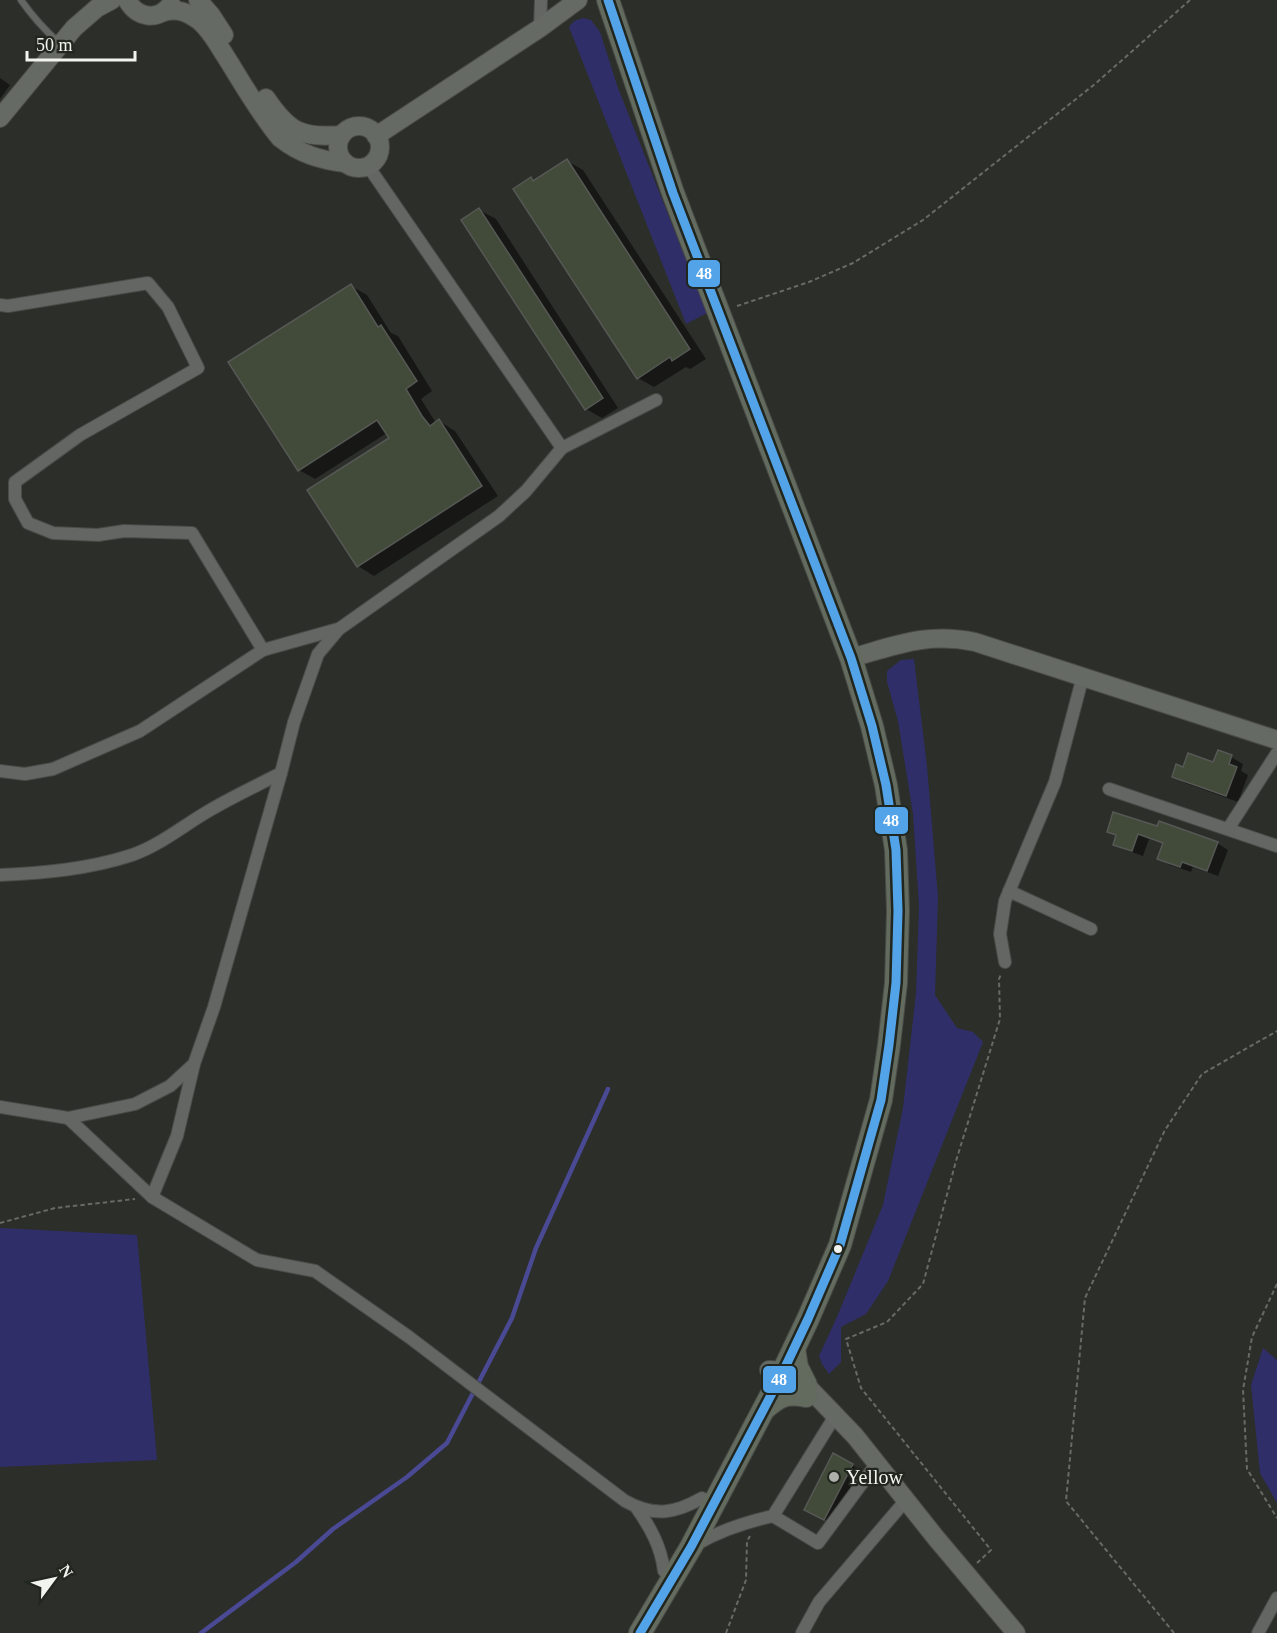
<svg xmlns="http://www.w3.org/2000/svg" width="1277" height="1633" font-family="'Times New Roman',serif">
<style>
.green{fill:#302e68}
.shadow{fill:#0007}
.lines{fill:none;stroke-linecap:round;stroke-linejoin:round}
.stream{stroke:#4a4993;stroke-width:4.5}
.building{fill:#424b39;stroke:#565855;stroke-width:1.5}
.lane-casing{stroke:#494b47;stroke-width:8}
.street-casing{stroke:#494b47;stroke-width:14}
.secondary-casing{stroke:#494b47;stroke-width:20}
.highway-casing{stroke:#494b47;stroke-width:24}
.path{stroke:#686a66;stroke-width:2;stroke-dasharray:4.5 3;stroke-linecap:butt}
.lane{stroke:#636662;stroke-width:6}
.street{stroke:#636662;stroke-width:12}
.secondary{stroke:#666a64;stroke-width:18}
.highway{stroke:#636a5e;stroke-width:22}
.bus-1-casing{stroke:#21261e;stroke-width:14}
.bus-1{stroke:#53a3e8;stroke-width:9}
.bus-dot{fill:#f1f4ef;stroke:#21261e;stroke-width:2}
.poi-dot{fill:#acafaa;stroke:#21261e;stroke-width:2}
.labels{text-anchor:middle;stroke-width:4.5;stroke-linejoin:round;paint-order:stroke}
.poi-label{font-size:20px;fill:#f1f4ef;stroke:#21261e;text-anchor:start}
.line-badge{stroke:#21261e;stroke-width:2}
.badge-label{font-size:16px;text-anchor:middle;font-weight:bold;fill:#fff}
</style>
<rect width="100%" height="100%" fill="#2c2e2a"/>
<g class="green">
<path d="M583,18L591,20L600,32L618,88L707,313L686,324L569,27L574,21Z"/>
<path d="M914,659L927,766L938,897L935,995L957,1028L973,1032L983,1042L888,1281L866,1314L841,1327V1362L829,1374L822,1364L819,1356L837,1317L883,1205L903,1108L916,993L919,906L913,814L898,721L887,682V671L901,660Z"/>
<path d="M0,1228L137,1235L157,1460L0,1467Z"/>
<path d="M1263,1348L1277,1360V1503L1260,1473L1251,1385Z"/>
</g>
<g class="shadow">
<path d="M0,78L10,85L0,99Z"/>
<path d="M567,161L583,170L706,359L690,369L686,367L654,387L638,378L531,179L535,181Z"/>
<path d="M479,210L496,219L618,408L602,418L586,409Z"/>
<path d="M351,286L367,295L391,333L398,336L432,391L421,399L436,423L439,421L455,431L498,496L374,576L358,566L391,438L387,433L315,479L299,470Z"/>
<path d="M1231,757L1243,764L1241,771L1248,775L1238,802L1185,783L1173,776L1184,769L1214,764Z"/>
<path d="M1114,814L1217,843L1228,850L1218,876L1193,867L1191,872L1170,865L1159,858L1164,844L1149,839L1143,856L1126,850L1115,844L1117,836L1109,832Z"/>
<path d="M852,1465L864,1472L836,1525L818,1516Z"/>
</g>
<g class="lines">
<path class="stream" d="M201,1633L296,1562L333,1529L407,1477L447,1443L512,1318L536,1248L608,1089"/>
</g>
<g class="building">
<path d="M567,159L690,349L672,361L670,357L637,379L513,189L531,177L533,181Z"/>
<path d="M479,208L603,398L585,410L461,220Z"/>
<path d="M351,284L378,327L381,325L417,381L406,389L422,416L430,426L439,419L482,486L357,567L307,490L389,438L377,420L298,471L228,362Z"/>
<path d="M1218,750L1232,755L1229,764L1237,767L1226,796L1172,777L1176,764L1183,767L1188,753L1213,762Z"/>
<path d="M1113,812L1157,826L1159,821L1218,842L1207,871L1182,862L1180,867L1157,859L1163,843L1138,834L1132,851L1113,845L1116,835L1107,832Z"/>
<path d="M833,1453L853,1464L824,1520L804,1510Z"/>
</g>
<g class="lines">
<defs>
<path id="lane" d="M21,0C32,16 44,29 58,42"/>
<g id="street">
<path d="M540,28L541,0"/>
<path d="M0,305L8,306L148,283L168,307L198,368L80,435L15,482V499L28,523L53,533L98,535L124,531L192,533L263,650"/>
<path d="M562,448L656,400"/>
<path d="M0,771L25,774L53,769L140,731L263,650L338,629"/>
<path d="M1109,789L1277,846"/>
<path d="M1228,829L1277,753"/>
<path d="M0,875C45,873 89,869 132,855C161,845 185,824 212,809C234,796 258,785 281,773"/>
<path d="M1009,891L1091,929"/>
<path d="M1005,962L1000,934L1005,901L1055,782L1083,676"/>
<path d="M0,1107L68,1118L135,1104L170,1086L194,1064L214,1007L281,773L294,722L318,654L339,629L499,516L526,491L562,448L368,166"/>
<path d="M68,1118L152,1197L177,1136L194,1064"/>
<path d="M152,1197L257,1260L315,1271L409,1337L625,1501C654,1517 674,1514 702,1498"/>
<path d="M636,1507C650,1527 661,1546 664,1571"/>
<path d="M773,1516L818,1543L877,1463"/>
<path d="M697,1544C721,1530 746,1522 773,1516L835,1416"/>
<path d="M802,1633L819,1602L906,1500"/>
<path d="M1258,1633L1277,1598"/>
</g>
<g id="secondary">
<path d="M127,0C137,18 158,22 171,4"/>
<path d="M198,0L211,15L224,35"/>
<path d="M164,12C177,8 187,12 198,20C210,29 218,45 226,57C243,84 259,113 280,138C300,154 320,160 345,163"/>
<path d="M266,98C289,132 301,138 342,135"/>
<path d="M0,118L74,28L97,8L112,0"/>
<circle cx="359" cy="147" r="21"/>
<path d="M376,136L540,28L578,0"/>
<path d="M851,658C897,645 927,632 975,642L1277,740"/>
<path d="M769,1370L784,1371L806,1385L855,1436L936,1538L1016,1633"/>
</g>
<g id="highway">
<path d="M608,0L673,193L851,658L872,726L886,785L896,850L898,911L896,983L889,1045L881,1100L840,1245L808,1319L779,1380L691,1547L640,1633"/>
<path d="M794,1349L797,1367L806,1385"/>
<path d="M764,1409C779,1396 786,1392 806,1396"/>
</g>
</defs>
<use href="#lane" class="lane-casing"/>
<use href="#street" class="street-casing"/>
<use href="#secondary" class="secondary-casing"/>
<use href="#highway" class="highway-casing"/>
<g class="path">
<path d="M737,306L809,282L853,263L923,220L1095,84L1190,0"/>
<path d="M0,1223L55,1208L135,1199"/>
<path d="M1277,1284L1252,1337L1243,1390L1247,1469L1277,1518"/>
<path d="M977,1563L991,1550L861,1388L846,1339L887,1322L923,1284L956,1161L1000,1019L999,979L1001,974"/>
<path d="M726,1633L746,1580L747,1541L750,1536"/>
<path d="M1174,1633L1066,1501L1085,1298L1165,1130L1202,1074L1277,1031"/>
</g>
<use href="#lane" class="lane"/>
<use href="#street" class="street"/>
<use href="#secondary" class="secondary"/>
<use href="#highway" class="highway"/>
<defs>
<path id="bus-1" d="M608,0L673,193L851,658L872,726L886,785L896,850L898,911L896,983L889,1045L881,1100L840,1245L808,1319L779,1380L691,1547L640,1633"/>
</defs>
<use href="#bus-1" class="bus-1-casing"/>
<use href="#bus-1" class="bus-1"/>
</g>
<circle class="bus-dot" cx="838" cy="1249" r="5"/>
<circle class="poi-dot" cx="834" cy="1477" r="6"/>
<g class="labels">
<g class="poi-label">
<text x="846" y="1484">Yellow</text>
</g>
</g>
<g class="line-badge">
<rect x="687" y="259" width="34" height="29" rx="6" fill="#53a3e8"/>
<rect x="874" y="806" width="35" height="29" rx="6" fill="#53a3e8"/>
<rect x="762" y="1365" width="35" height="29" rx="6" fill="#53a3e8"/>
</g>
<g class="badge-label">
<text x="704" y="279">48</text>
<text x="891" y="826">48</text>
<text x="779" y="1385">48</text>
</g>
<g transform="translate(54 1579) rotate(57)" stroke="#21261e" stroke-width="4.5" paint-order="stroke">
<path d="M0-4.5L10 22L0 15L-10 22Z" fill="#f1f4ef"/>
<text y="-9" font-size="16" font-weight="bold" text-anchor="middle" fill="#f1f4ef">N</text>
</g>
<path d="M27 51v9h108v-9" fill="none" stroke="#f1f4ef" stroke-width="3"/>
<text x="36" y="51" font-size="18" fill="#f1f4ef" stroke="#21261e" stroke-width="4.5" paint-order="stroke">50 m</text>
</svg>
